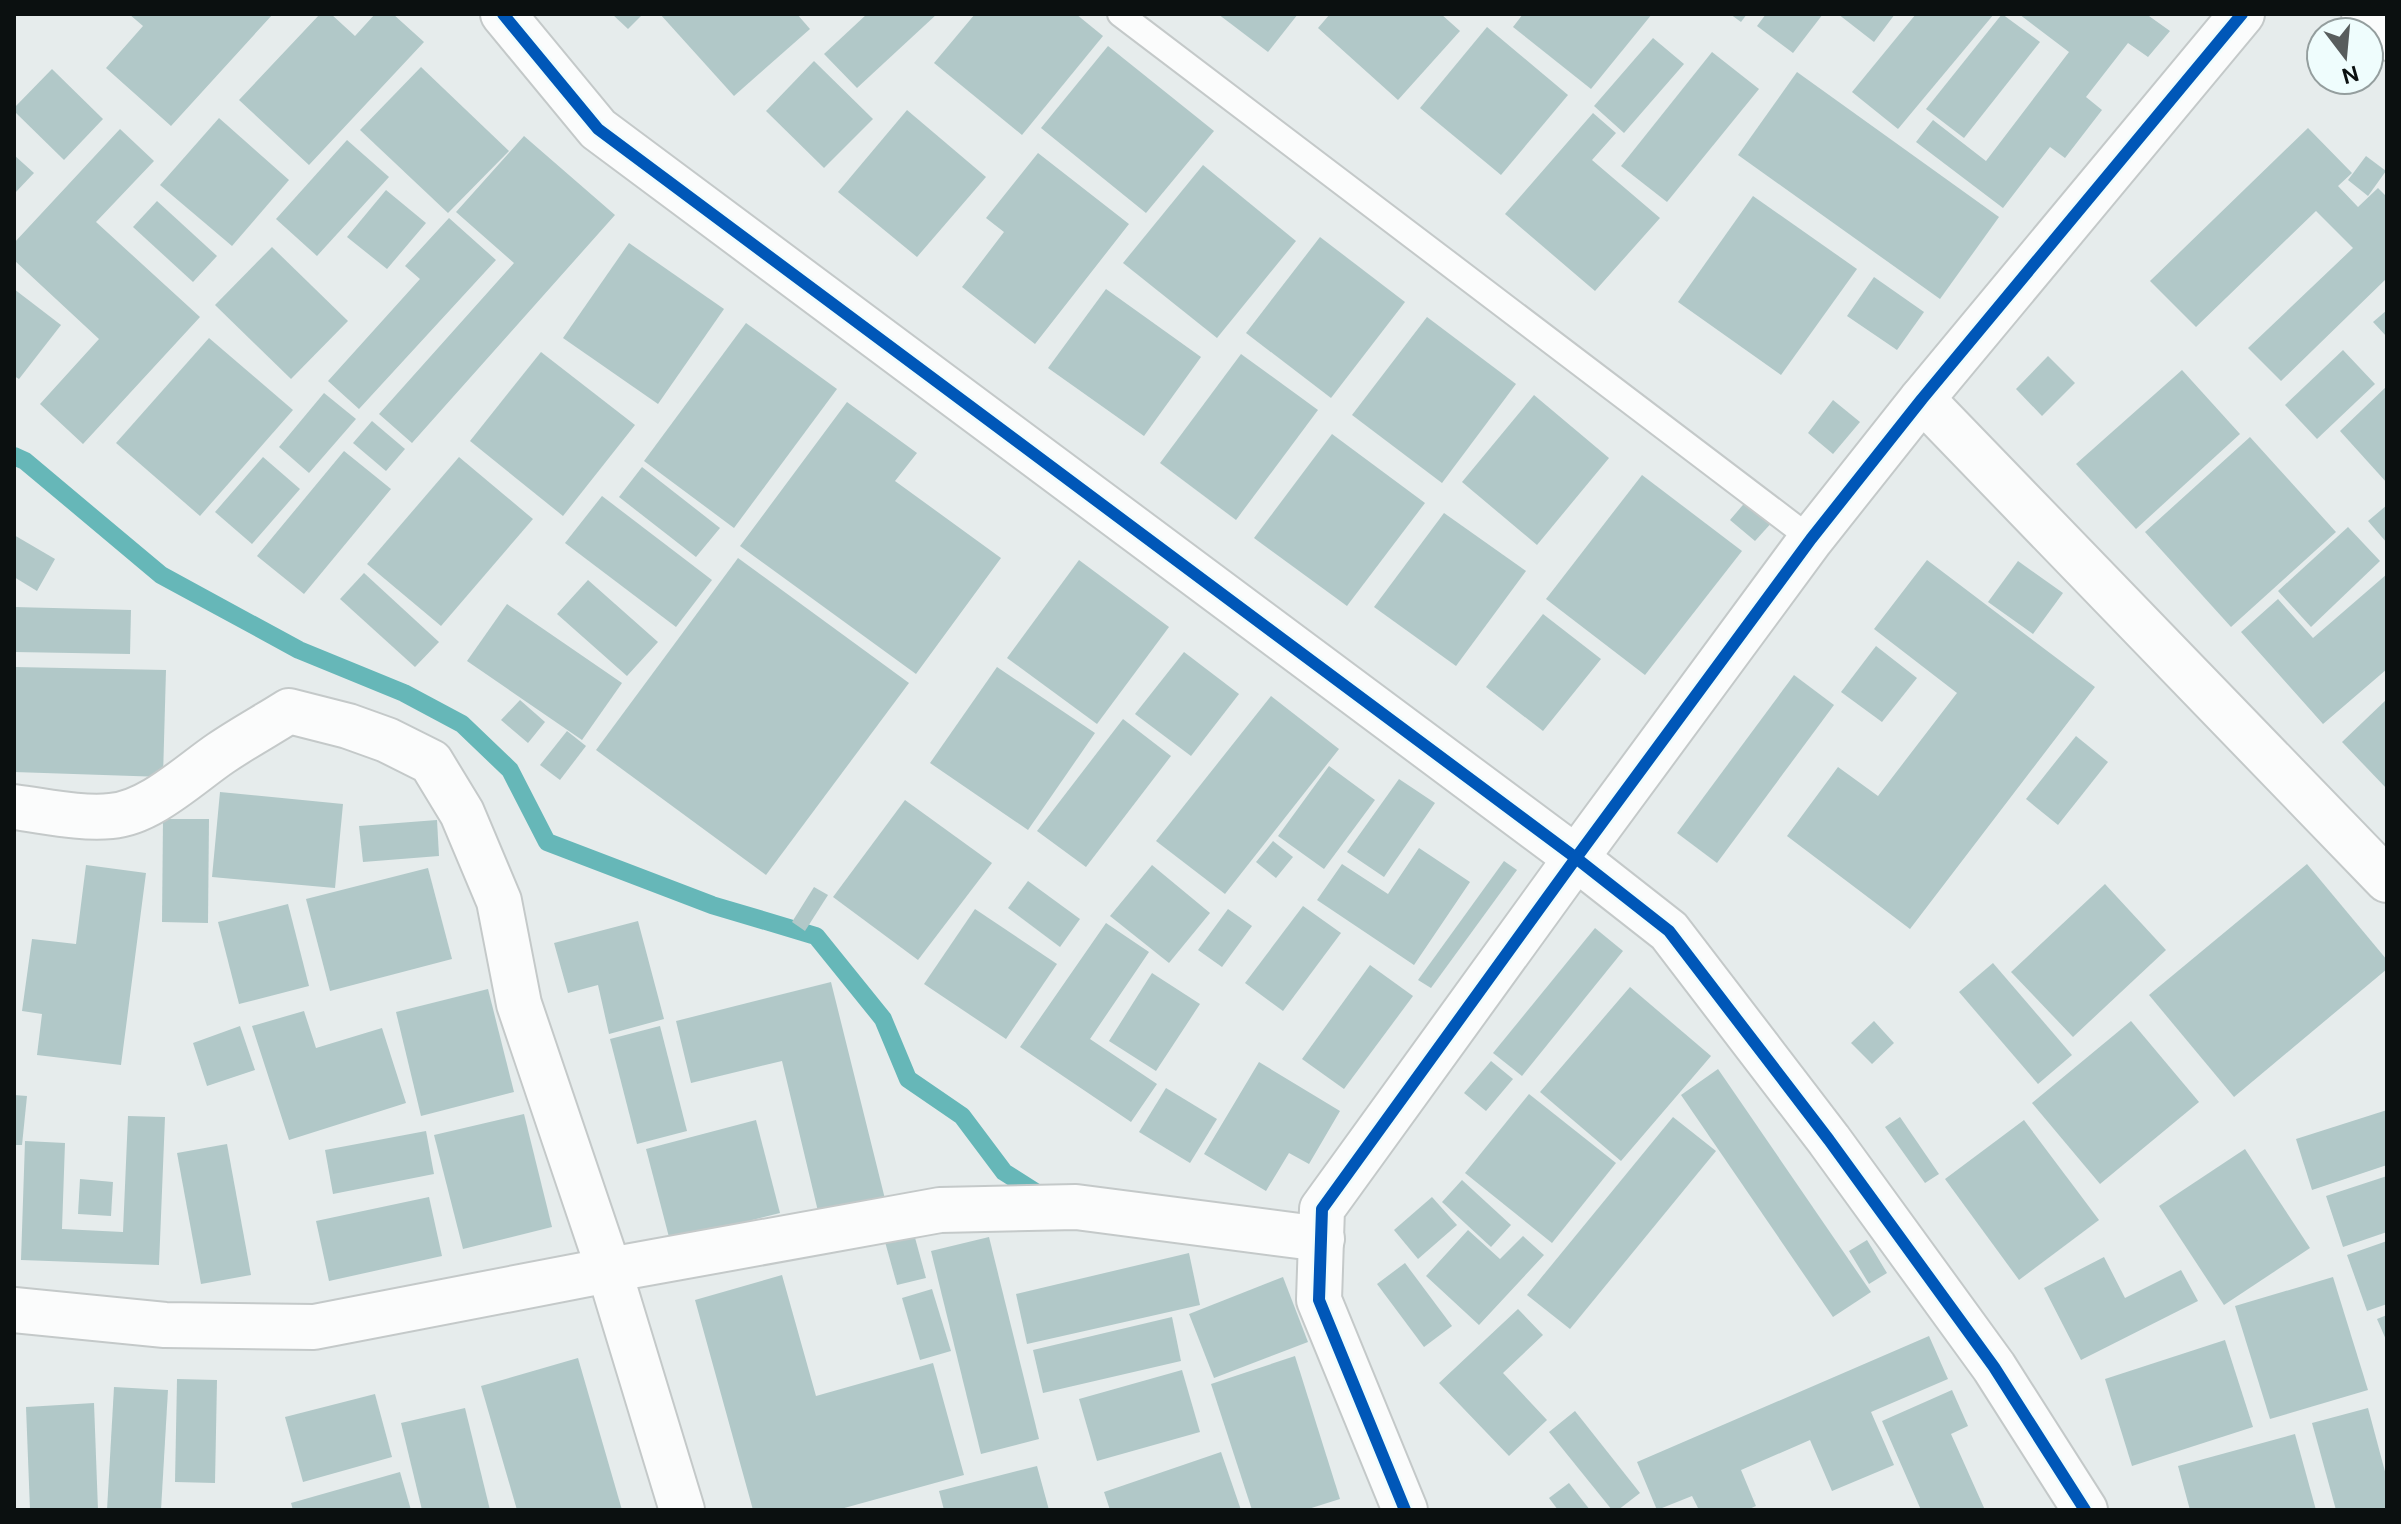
<svg xmlns="http://www.w3.org/2000/svg" width="2401" height="1524" font-family="'DM Sans',sans-serif">
<style>
.lines{fill:none;stroke-linecap:round;stroke-linejoin:round}
.stream{stroke:#66b7b8;stroke-width:18}
.building{fill:#b1c8c8}
.lane-casing{stroke:#c4c9c9;stroke-width:28}
.street-casing{stroke:#c4c9c9;stroke-width:48}
.secondary-casing{stroke:#c4c9c9;stroke-width:48}
.lane{stroke:#fbfcfc;stroke-width:24}
.street{stroke:#fbfcfc;stroke-width:44}
.secondary{stroke:#fbfcfc;stroke-width:44}
.cycleway-casing{stroke:#effdfd;stroke-width:17}
.cycleway{stroke:#0057b8;stroke-width:12}
</style>
<rect width="100%" height="100%" fill="#e6ecec"/>
<g class="lines">
<path class="stream" d="M14,456L25,461L161,575L299,650L404,693L462,724L510,770L547,842L712,905L816,936L883,1019L908,1079L962,1116L1004,1172L1045,1198"/>
</g>
<g class="building">
<path d="M129,14H273L171,126L106,68L143,26Z"/>
<path d="M320,14H331L355,36L375,14H393L424,42L309,165L239,100Z"/>
<path d="M612,14H643L628,29Z"/>
<path d="M660,14H797L810,29L734,96Z"/>
<path d="M867,14H937L857,88L824,54Z"/>
<path d="M975,14H1076L1103,36L1022,135L934,63Z"/>
<path d="M1218,14H1298L1268,52Z"/>
<path d="M1330,14H1441L1460,31L1398,100L1318,28Z"/>
<path d="M1523,14H1652L1591,89L1513,27Z"/>
<path d="M1730,14H1747L1741,22Z"/>
<path d="M1766,14H1823L1793,53L1757,26Z"/>
<path d="M1838,14H1895L1874,42Z"/>
<path d="M1916,14H1994L1898,129L1852,92Z"/>
<path d="M2002,14L2040,42L1964,138L1926,109Z"/>
<path d="M2019,14H2150L2149,16L2170,31L2148,57L2128,43L2086,97L2102,110L2065,158L2050,147L2003,208L1916,142L1933,120L1986,161L2069,52Z"/>
<path d="M1487,27L1568,95L1501,175L1420,108Z"/>
<path d="M1653,38L1684,64L1624,133L1594,106Z"/>
<path d="M1108,46L1214,131L1146,213L1041,128Z"/>
<path d="M1712,52L1759,89L1667,202L1621,166Z"/>
<path d="M814,61L873,119L824,168L766,111Z"/>
<path d="M421,67L509,151L448,213L360,130Z"/>
<path d="M52,69L103,119L64,160L14,111V108Z"/>
<path d="M1797,72L1999,217L1940,299L1738,155Z"/>
<path d="M907,110L986,177L917,257L838,192Z"/>
<path d="M1593,113L1616,133L1592,160L1660,218L1595,291L1505,214Z"/>
<path d="M219,118L289,180L232,246L160,185Z"/>
<path d="M2308,128L2352,173L2338,186L2358,207L2378,188L2387,197V278L2281,381L2248,348L2353,248L2316,211L2196,327L2150,281Z"/>
<path d="M120,129L154,161L96,222L200,317L83,444L40,404L99,339L14,260V243Z"/>
<path d="M524,136L615,215L412,443L379,414L514,263L456,212Z"/>
<path d="M347,140L389,177L317,256L276,219Z"/>
<path d="M1038,153L1129,224L1035,344L962,287L1004,232L986,218Z"/>
<path d="M14,155L34,173L14,194Z"/>
<path d="M2366,156L2386,171L2368,196L2348,180Z"/>
<path d="M1203,165L1296,241L1217,338L1123,263Z"/>
<path d="M386,190L426,223L387,269L347,237Z"/>
<path d="M1753,196L1857,269L1781,375L1678,302Z"/>
<path d="M157,201L217,256L193,282L133,227Z"/>
<path d="M449,218L496,260L359,409L328,381L420,279L405,266Z"/>
<path d="M1320,237L1405,302L1331,398L1246,333Z"/>
<path d="M629,243L724,309L658,404L563,338Z"/>
<path d="M272,247L348,321L291,379L215,305Z"/>
<path d="M1874,277L1924,312L1897,350L1847,316Z"/>
<path d="M14,289L61,325L19,379L14,376Z"/>
<path d="M1106,289L1201,357L1144,436L1048,368Z"/>
<path d="M2387,310V337L2373,322Z"/>
<path d="M1427,317L1516,384L1442,483L1352,415Z"/>
<path d="M746,323L837,389L734,528L644,461Z"/>
<path d="M209,338L293,410L200,516L116,443Z"/>
<path d="M2343,350L2375,384L2317,439L2285,405Z"/>
<path d="M541,352L635,425L563,516L470,441Z"/>
<path d="M1241,354L1318,410L1236,520L1160,463Z"/>
<path d="M2048,356L2075,383L2042,416L2016,389Z"/>
<path d="M2182,370L2240,434L2136,529L2076,464Z"/>
<path d="M2387,386V483L2340,431Z"/>
<path d="M324,393L356,419L309,473L279,447Z"/>
<path d="M1534,395L1609,458L1537,545L1462,482Z"/>
<path d="M1833,400L1860,422L1833,454L1808,433Z"/>
<path d="M847,402L917,453L895,481L1001,558L916,674L740,546Z"/>
<path d="M372,421L405,449L386,471L353,443Z"/>
<path d="M1332,434L1425,503L1347,606L1254,538Z"/>
<path d="M2250,437L2336,532L2231,627L2145,532Z"/>
<path d="M344,451L391,489L304,594L257,556Z"/>
<path d="M263,457L300,489L252,544L215,512Z"/>
<path d="M459,457L533,519L441,626L367,564Z"/>
<path d="M642,467L720,528L696,557L619,497Z"/>
<path d="M1642,475L1742,551L1645,675L1546,599Z"/>
<path d="M602,496L712,580L676,627L565,543Z"/>
<path d="M1748,499L1774,520L1755,541L1730,520Z"/>
<path d="M2387,505V543L2368,521Z"/>
<path d="M1444,513L1526,571L1456,666L1374,607Z"/>
<path d="M2348,527L2380,561L2311,627L2278,591Z"/>
<path d="M14,535L55,559L37,591L14,577Z"/>
<path d="M738,558L909,683L766,875L596,750Z"/>
<path d="M1079,560L1169,627L1097,724L1007,658Z"/>
<path d="M1927,560L2095,687L1910,929L1787,836L1838,767L1878,796L1957,693L1874,629Z"/>
<path d="M2018,561L2063,593L2033,634L1988,602Z"/>
<path d="M364,573L439,642L415,667L340,599Z"/>
<path d="M2387,574V669L2323,724L2241,632L2278,599L2313,638Z"/>
<path d="M588,580L658,642L627,676L557,614Z"/>
<path d="M507,604L622,683L582,740L467,661Z"/>
<path d="M14,607L131,610L130,654L14,652Z"/>
<path d="M1543,614L1601,659L1543,731L1486,687Z"/>
<path d="M1876,646L1917,678L1882,722L1841,692Z"/>
<path d="M1184,652L1239,694L1191,756L1135,714Z"/>
<path d="M14,667L166,670L163,777L14,772Z"/>
<path d="M997,667L1095,733L1028,830L930,763Z"/>
<path d="M1794,675L1834,705L1717,863L1677,833Z"/>
<path d="M1271,696L1339,749L1225,894L1156,841Z"/>
<path d="M2387,699V789L2342,742Z"/>
<path d="M520,700L545,722L528,743L501,720Z"/>
<path d="M1123,719L1171,756L1086,867L1037,831Z"/>
<path d="M567,731L586,746L560,780L540,765Z"/>
<path d="M2076,736L2108,762L2058,825L2026,799Z"/>
<path d="M1329,766L1375,800L1324,869L1278,836Z"/>
<path d="M1399,779L1435,803L1384,877L1347,852Z"/>
<path d="M220,792L343,804L335,888L212,877Z"/>
<path d="M905,800L992,863L918,960L833,897Z"/>
<path d="M163,819H209L208,923L162,922Z"/>
<path d="M437,820L439,856L363,862L359,826Z"/>
<path d="M1273,841L1293,857L1276,878L1256,862Z"/>
<path d="M1419,848L1470,882L1414,965L1317,900L1342,864L1388,894Z"/>
<path d="M1504,861L1517,870L1431,988L1418,980Z"/>
<path d="M2307,864L2387,960V969L2234,1097L2149,995Z"/>
<path d="M86,865L146,873L121,1065L37,1055L42,1014L22,1011L32,939L76,944Z"/>
<path d="M1152,865L1210,913L1169,963L1110,916Z"/>
<path d="M428,868L452,959L330,991L306,899Z"/>
<path d="M1028,881L1080,919L1060,947L1008,908Z"/>
<path d="M2105,884L2166,950L2073,1037L2011,972Z"/>
<path d="M814,887L828,895L805,931L792,922Z"/>
<path d="M288,904L309,986L239,1004L218,922Z"/>
<path d="M1303,906L1341,933L1283,1011L1245,983Z"/>
<path d="M975,909L1057,964L1006,1039L924,984Z"/>
<path d="M1228,909L1252,926L1222,967L1198,950Z"/>
<path d="M638,921L664,1019L609,1034L598,985L568,993L554,943Z"/>
<path d="M1106,923L1149,952L1090,1039L1157,1084L1131,1122L1020,1047Z"/>
<path d="M1595,928L1623,951L1522,1076L1493,1053Z"/>
<path d="M1993,963L2072,1055L2038,1084L1959,992Z"/>
<path d="M1370,965L1413,996L1344,1089L1302,1059Z"/>
<path d="M1152,973L1200,1004L1156,1071L1109,1041Z"/>
<path d="M831,982L888,1211L822,1228L782,1061L691,1083L676,1021Z"/>
<path d="M1630,987L1711,1056L1621,1161L1540,1092Z"/>
<path d="M488,989L514,1092L421,1116L396,1012Z"/>
<path d="M304,1011L316,1048L382,1028L406,1103L289,1140L252,1026Z"/>
<path d="M1874,1021L1894,1043L1872,1064L1851,1043Z"/>
<path d="M2131,1021L2199,1102L2100,1184L2032,1103Z"/>
<path d="M240,1026L255,1070L207,1086L193,1043Z"/>
<path d="M660,1026L687,1131L637,1144L610,1039Z"/>
<path d="M1491,1061L1513,1079L1486,1111L1464,1093Z"/>
<path d="M1259,1062L1340,1111L1309,1164L1289,1153L1266,1191L1204,1154Z"/>
<path d="M1718,1069L1871,1292L1833,1317L1681,1095Z"/>
<path d="M1166,1088L1217,1119L1190,1163L1139,1132Z"/>
<path d="M1529,1094L1616,1163L1552,1243L1465,1173Z"/>
<path d="M14,1095L27,1096L22,1145H14Z"/>
<path d="M2387,1110V1165L2312,1190L2296,1139Z"/>
<path d="M524,1114L552,1227L463,1249L434,1135Z"/>
<path d="M128,1116L165,1117L159,1265L21,1260L25,1141L65,1143L62,1229L123,1232Z"/>
<path d="M1673,1117L1716,1151L1570,1329L1527,1295Z"/>
<path d="M1900,1117L1939,1174L1925,1183L1885,1127Z"/>
<path d="M756,1120L780,1213L670,1241L646,1149Z"/>
<path d="M2024,1120L2099,1220L2019,1280L1945,1179Z"/>
<path d="M426,1131L434,1174L333,1194L325,1150Z"/>
<path d="M227,1144L251,1275L201,1284L177,1153Z"/>
<path d="M2245,1149L2310,1248L2224,1305L2159,1206Z"/>
<path d="M2387,1176V1232L2343,1247L2326,1196Z"/>
<path d="M80,1179L113,1182L111,1216L78,1214Z"/>
<path d="M1462,1180L1511,1225L1491,1247L1442,1202Z"/>
<path d="M429,1197L442,1256L329,1281L316,1221Z"/>
<path d="M1432,1197L1457,1225L1418,1259L1394,1230Z"/>
<path d="M911,1223L926,1278L897,1285L882,1231Z"/>
<path d="M1468,1230L1500,1259L1523,1236L1544,1255L1479,1325L1426,1276Z"/>
<path d="M989,1237L1039,1439L981,1454L931,1251Z"/>
<path d="M1867,1240L1887,1273L1869,1284L1849,1251Z"/>
<path d="M2387,1241V1304L2367,1311L2347,1255Z"/>
<path d="M1189,1253L1200,1305L1027,1344L1016,1294Z"/>
<path d="M2104,1257L2125,1298L2181,1270L2198,1301L2081,1360L2044,1288Z"/>
<path d="M1405,1263L1452,1326L1424,1347L1377,1284Z"/>
<path d="M782,1275L816,1396L933,1363L964,1475L837,1510H753L695,1300Z"/>
<path d="M1283,1277L1308,1342L1214,1378L1189,1314Z"/>
<path d="M2333,1277L2368,1390L2270,1419L2235,1306Z"/>
<path d="M932,1289L951,1351L920,1360L902,1298Z"/>
<path d="M1518,1309L1543,1335L1503,1373L1547,1420L1509,1456L1439,1383Z"/>
<path d="M2387,1315V1342L2377,1319Z"/>
<path d="M1172,1317L1181,1361L1043,1393L1033,1350Z"/>
<path d="M1929,1336L1948,1379L1871,1412L1894,1465L1832,1491L1810,1440L1741,1470L1756,1506L1747,1510H1699L1692,1496L1657,1510L1637,1462Z"/>
<path d="M2225,1340L2253,1427L2132,1466L2105,1379Z"/>
<path d="M1295,1356L1340,1499L1305,1510H1252L1211,1384Z"/>
<path d="M578,1358L622,1510H517L481,1386Z"/>
<path d="M1182,1370L1200,1432L1097,1461L1079,1399Z"/>
<path d="M177,1379L217,1380L215,1483L175,1482Z"/>
<path d="M114,1387L168,1390L161,1510H107Z"/>
<path d="M1952,1390L1968,1426L1951,1434L1985,1510H1921L1882,1421Z"/>
<path d="M375,1394L392,1457L303,1482L285,1417Z"/>
<path d="M94,1403L98,1510H30L26,1407Z"/>
<path d="M465,1408L490,1510H422L401,1423Z"/>
<path d="M2368,1408L2387,1479V1510H2336L2312,1423Z"/>
<path d="M1575,1411L1640,1493L1618,1510H1612L1549,1432Z"/>
<path d="M2295,1434L2316,1510H2190L2178,1466Z"/>
<path d="M1221,1452L1241,1510H1110L1104,1492Z"/>
<path d="M1037,1466L1049,1510H944L939,1491Z"/>
<path d="M400,1472L411,1510H293L291,1503Z"/>
<path d="M1569,1483L1590,1510H1558L1549,1498Z"/>
</g>
<g class="lines">
<defs>
<path id="lane" d="M1120,14L1811,539"/>
<g id="street">
<path d="M503,14L598,129L1576,858L1669,931L1829,1140L1994,1367L2085,1510"/>
<path d="M1922,399L2387,880"/>
<path d="M14,807C46,811 80,819 111,816C150,813 190,774 221,753C243,738 267,725 289,711L348,726L387,740L431,762L462,813L499,901L519,1004L609,1270L682,1510"/>
<path d="M14,1310L165,1325L314,1327L609,1270L940,1210L1076,1207L1322,1239"/>
<path d="M1405,1510L1319,1300L1322,1209L1576,858L1811,539L1922,399L2242,14"/>
</g>
<path id="secondary" d="M2364,14L2387,38"/>
</defs>
<use href="#lane" class="lane-casing"/>
<use href="#street" class="street-casing"/>
<use href="#secondary" class="secondary-casing"/>
<use href="#lane" class="lane"/>
<use href="#street" class="street"/>
<use href="#secondary" class="secondary"/>
<defs>
<g id="cycleway">
<path d="M503,14L598,129L1576,858L1669,931L1829,1140L1994,1367L2085,1510"/>
<path d="M1405,1510L1319,1300L1322,1209L1576,858L1811,539L1922,399L2242,14"/>
</g>
</defs>
<use href="#cycleway" class="cycleway-casing"/>
<use href="#cycleway" class="cycleway"/>
</g>
<rect width="2401" height="1524" fill="none" stroke="#0b1010" stroke-width="32"/>
<g transform="translate(2345 56) rotate(164)"><circle r="38" fill="#effdfd" stroke="#949e9e" stroke-width="2"/>
<path d="M0-6L14 30L0 20L-14 30Z" fill="#585d5d"/>
<text y="-12" font-size="22" font-weight="bold" text-anchor="middle" fill="#0b1010">N</text>
</g>
</svg>
